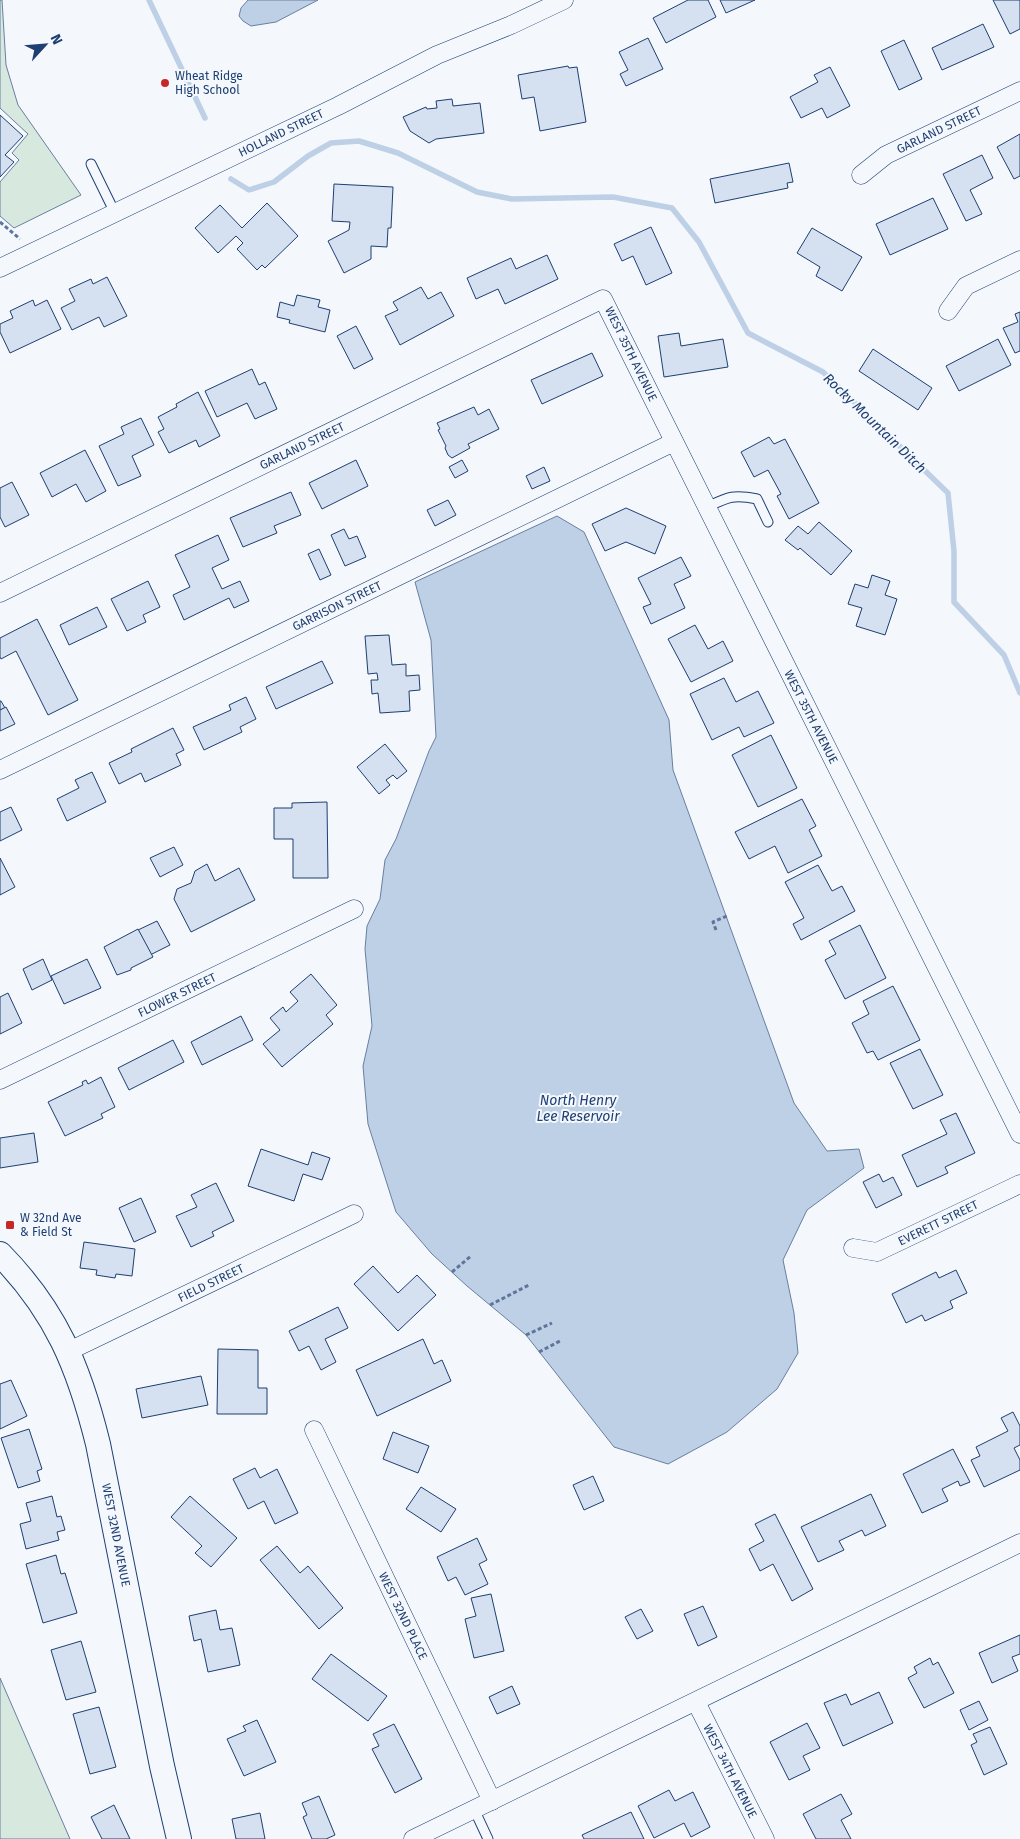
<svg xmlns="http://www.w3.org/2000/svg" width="1020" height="1839" font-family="'Fira Sans',sans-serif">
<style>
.green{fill:#d7e8df;stroke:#687fa3}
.water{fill:#bed0e5;stroke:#687fa3}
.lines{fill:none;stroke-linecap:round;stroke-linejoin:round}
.stream{stroke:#bed0e5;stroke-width:5.5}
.building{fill:#d5e0f0;stroke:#1d3f73}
.lane-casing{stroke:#1d3f73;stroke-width:11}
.street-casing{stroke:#1d3f73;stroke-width:19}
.secondary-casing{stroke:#1d3f73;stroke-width:26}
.path{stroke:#5e769c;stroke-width:3;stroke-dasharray:4 2.5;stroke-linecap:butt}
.lane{stroke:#f4f7fb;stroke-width:9}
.street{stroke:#f4f7fb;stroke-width:18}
.secondary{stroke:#f4f7fb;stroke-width:24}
.poi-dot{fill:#c62828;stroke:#f4f7fb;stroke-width:2}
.labels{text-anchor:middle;stroke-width:4;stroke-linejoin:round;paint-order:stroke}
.poi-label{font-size:12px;fill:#1d3f73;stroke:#f4f7fb;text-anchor:start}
.street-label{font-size:12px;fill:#1d3f73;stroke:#f4f7fb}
.water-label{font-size:14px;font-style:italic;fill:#1d3f73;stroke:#f4f7fb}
</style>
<rect width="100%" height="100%" fill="#f4f7fb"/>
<g class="green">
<path d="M0,0H2L6,65L18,105L81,195L14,228L0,216V182L19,160L12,153L28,134L0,108Z"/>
<path d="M0,1678L70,1839H0Z"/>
</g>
<g class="water">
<path d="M248,0H318L276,22L251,26L243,21L239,16L241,8Z"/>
<path d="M557,516L584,532L669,720L673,770L794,1103L827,1151L859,1149L864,1168L807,1210L783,1260L794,1313L798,1353L777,1389L727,1432L668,1464L614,1447L526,1335L467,1286L432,1254L396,1212L368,1124L363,1066L372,1026L365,949L367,926L380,899L385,860L396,839L429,751L436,737L431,640L415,582Z"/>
</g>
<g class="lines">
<g class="stream">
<path d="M149,0L205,118"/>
<path d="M231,179L249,190L274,182L308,156L331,143L359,141L398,153L477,192L512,199L613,197L672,208L699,242L748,333L823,372L948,493L954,551V602L1004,655L1020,693"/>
</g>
</g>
<g class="building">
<path d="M688,0H708L716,17L666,43L653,18Z"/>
<path d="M720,0H755L726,13Z"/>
<path d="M993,0H1020V29L1010,34Z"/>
<path d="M983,24L994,47L942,70L932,48Z"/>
<path d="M648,38L663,69L626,86L620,74L628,70L619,52Z"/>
<path d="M904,40L922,79L899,90L881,51Z"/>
<path d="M568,66L569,68L577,67L586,122L540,131L534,97L522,99L518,75Z"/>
<path d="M830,67L850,106L827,118L822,108L801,118L790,97L818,82L814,75Z"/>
<path d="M452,99L453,106L480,103L484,133L436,139L429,143L410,131L403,117L426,107L427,109L437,108L436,101Z"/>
<path d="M0,115L23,136L5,155L14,162L0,177Z"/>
<path d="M1020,134V176L1014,179L997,147Z"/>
<path d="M982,155L993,178L970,190L982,214L966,221L943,174Z"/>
<path d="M789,163L793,182L787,183L788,188L715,203L710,179Z"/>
<path d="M334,184L393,187L391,228H388L387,247L371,246V259L344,273L328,241L349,230L350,222L332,221Z"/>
<path d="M933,198L948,229L890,255L876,224Z"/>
<path d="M267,203L298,236L265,268L262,265L257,270L237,249L243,243L236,236L218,253L195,228L220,205L242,228Z"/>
<path d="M651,227L672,273L646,285L633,256L622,261L614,244Z"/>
<path d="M812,228L862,257L842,291L816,276L820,267L797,253Z"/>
<path d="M547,255L558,279L505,304L498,289L476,299L467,278L511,258L516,269Z"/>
<path d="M107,277L127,316L104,327L99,317L72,330L61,308L75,301L69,289L91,279L93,284Z"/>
<path d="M421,287L428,299L441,292L454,316L400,345L385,316L398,310L393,302Z"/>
<path d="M297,295L320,300L318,307L330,310L325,332L289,323L290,320L277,317L280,302L294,306Z"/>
<path d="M33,300L35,306L47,300L61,329L10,353L0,332V324L13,318L10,311Z"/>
<path d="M1020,312V351L1015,353L1003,328L1018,322L1015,314Z"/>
<path d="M356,326L373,359L354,369L337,336Z"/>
<path d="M679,333L681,346L723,339L728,367L664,377L658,336Z"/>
<path d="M998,339L1011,365L959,391L946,366Z"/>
<path d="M873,349L932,388L918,410L859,371Z"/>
<path d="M592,353L603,376L542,404L531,380Z"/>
<path d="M252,369L259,385L265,382L277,409L255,419L247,403L217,417L205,391Z"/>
<path d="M198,392L220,436L199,447L196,440L169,453L158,432L164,429L158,417L177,407L176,404Z"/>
<path d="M474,407L478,415L489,409L499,429L468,444L470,448L452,458L448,455L445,448L446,446L438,430L440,429L437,423Z"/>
<path d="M141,418L154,445L132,456L141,476L118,486L99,446L124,434L121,427Z"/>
<path d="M769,437L774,444L785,439L819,503L789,519L777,496L781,494L768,470L754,477L741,452Z"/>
<path d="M85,450L106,491L86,502L76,484L52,497L40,473Z"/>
<path d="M356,460L368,486L322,509L309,483Z"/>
<path d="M462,460L468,471L455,478L449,467Z"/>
<path d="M544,467L550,481L532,489L526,476Z"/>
<path d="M12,482L29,515L5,527L0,517V488Z"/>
<path d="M291,492L301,515L274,526L277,533L243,547L230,518Z"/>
<path d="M448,500L456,515L435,526L427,510Z"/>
<path d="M626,508L666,526L655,554L626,542L605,551L592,524Z"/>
<path d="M819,522L852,551L831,575L800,548L798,550L785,540L798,526L808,534Z"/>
<path d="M344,529L349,539L357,536L366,557L345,566L331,535Z"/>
<path d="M218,535L229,560L212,568L222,589L240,581L249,601L234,608L229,598L184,620L173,595L190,587L175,555Z"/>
<path d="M319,549L331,575L320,580L308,554Z"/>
<path d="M681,557L691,576L674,584L685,608L651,624L643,607L651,604L638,578Z"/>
<path d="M872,575L890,581L885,595L897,599L885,635L856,626L862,608L848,604L855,584L868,588Z"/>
<path d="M148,581L160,607L143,615L146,622L127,631L111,599Z"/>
<path d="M97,607L107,627L69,645L60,625Z"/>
<path d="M37,619L78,700L48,715L16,651L1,659L0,657V638Z"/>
<path d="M695,625L708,649L723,641L733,661L691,682L668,639Z"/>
<path d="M389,635L392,665L406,664V676L419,675L420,690L409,691L410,711L380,713L378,693L372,694L371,680H378L377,673L368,674L365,636Z"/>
<path d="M322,661L333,683L276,709L266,687Z"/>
<path d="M724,678L736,702L758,691L774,723L744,737L739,727L712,740L690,694Z"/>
<path d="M246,697L256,719L240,727L242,732L204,750L193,727L231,710L229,705Z"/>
<path d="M0,701H1L5,708L0,710Z"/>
<path d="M6,707L15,724L0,731V710Z"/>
<path d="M173,728L184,750L176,754L181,765L145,782L141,773L119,784L109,763L132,752L131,749Z"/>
<path d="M771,735L797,788L758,807L732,755Z"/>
<path d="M385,744L407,771L397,779L393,775L386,780L390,785L379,794L357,767Z"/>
<path d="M92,772L106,802L67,821L57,799L79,788L75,780Z"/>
<path d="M802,799L816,826L809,830L822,856L788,873L775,846L749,859L735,832Z"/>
<path d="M327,802L328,878H293V839H274V808H292V803Z"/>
<path d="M11,807L22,830L0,841V812Z"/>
<path d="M174,847L183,865L160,877L150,858Z"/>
<path d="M0,858L15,887L0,895Z"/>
<path d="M207,864L215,881L239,868L255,900L191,932L174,899L177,889L191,883L195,871Z"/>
<path d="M818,865L832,891L842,886L855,911L801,940L793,924L804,918L785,882Z"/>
<path d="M157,921L170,945L150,955L138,930Z"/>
<path d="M860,925L886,978L845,999L825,960L836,954L829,941Z"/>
<path d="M138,929L153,957L131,968V970L117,975L104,947Z"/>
<path d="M43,959L52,980L32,990L23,969Z"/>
<path d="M87,959L101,988L64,1004L51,976Z"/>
<path d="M311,974L337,1005L326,1015L333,1024L282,1067L263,1044L280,1030L270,1018L283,1007L286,1012L298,1001L290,992Z"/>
<path d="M893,986L920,1040L878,1060L873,1051L867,1053L852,1023L869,1014L863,1001Z"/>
<path d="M8,993L22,1023L0,1034V997Z"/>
<path d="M241,1016L253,1040L202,1065L191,1042Z"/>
<path d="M173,1040L184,1062L129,1090L118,1068Z"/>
<path d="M920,1049L943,1095L913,1109L890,1063Z"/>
<path d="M101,1077L115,1107L101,1114L103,1118L65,1136L48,1102L83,1085L82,1082L86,1080L88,1084Z"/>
<path d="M956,1113L975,1153L945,1167L948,1173L917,1187L902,1155L947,1134L940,1120Z"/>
<path d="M34,1133L38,1162L0,1168V1138Z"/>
<path d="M261,1149L308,1165L312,1152L330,1158L322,1180L303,1174L294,1201L248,1186Z"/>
<path d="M879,1174L883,1182L893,1177L902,1195L876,1208L863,1182Z"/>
<path d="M216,1183L234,1221L212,1232L214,1236L191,1247L176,1216L197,1207L191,1195Z"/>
<path d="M141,1198L156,1232L134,1242L119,1208Z"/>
<path d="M84,1242L135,1249L132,1276L116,1274L115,1278L96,1275L97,1270L80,1268Z"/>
<path d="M373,1266L398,1293L417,1275L436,1295L398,1331L354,1284Z"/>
<path d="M956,1270L967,1293L950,1301L953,1308L925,1321L922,1315L906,1323L892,1294L936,1272L939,1278Z"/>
<path d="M338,1307L348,1328L325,1339L336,1362L321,1370L309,1346L299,1351L289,1331Z"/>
<path d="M423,1339L434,1364L442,1360L451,1381L377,1416L356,1370Z"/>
<path d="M218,1349L258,1350V1388H267V1414H217Z"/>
<path d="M201,1376L208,1405L142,1418L136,1389Z"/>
<path d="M11,1380L27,1416L0,1429V1384Z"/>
<path d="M1013,1412L1020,1426V1445L1014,1448L1020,1460V1470L984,1487L971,1460L980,1456L976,1447L1008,1431L1001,1418Z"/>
<path d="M29,1429L42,1469L37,1471L40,1481L18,1488L1,1438Z"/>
<path d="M393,1432L429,1446L418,1473L383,1459Z"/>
<path d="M953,1449L970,1482L960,1486L958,1481L942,1489L948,1501L922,1513L903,1474Z"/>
<path d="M255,1468L260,1478L277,1469L298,1513L275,1524L264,1501L248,1509L233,1479Z"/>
<path d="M593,1476L604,1501L584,1510L573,1485Z"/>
<path d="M421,1487L456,1509L441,1532L406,1509Z"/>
<path d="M871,1494L886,1526L865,1536L862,1530L839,1541L844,1550L818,1562L801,1527Z"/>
<path d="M52,1496L57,1517L61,1516L65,1530L57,1532L59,1540L26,1549L20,1524L31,1521L26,1503Z"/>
<path d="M190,1496L237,1538L211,1567L195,1553L202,1546L171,1517Z"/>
<path d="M775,1514L813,1589L792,1601L773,1564L760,1571L749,1549L764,1541L755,1524Z"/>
<path d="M477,1538L487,1560L479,1564L488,1584L465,1595L456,1577L448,1581L437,1557Z"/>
<path d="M277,1546L300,1573L308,1566L343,1608L319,1629L260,1560Z"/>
<path d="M56,1555L61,1574L65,1573L77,1613L43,1623L26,1564Z"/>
<path d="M491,1594L504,1651L474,1658L465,1619L476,1616L471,1598Z"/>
<path d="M703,1606L717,1637L698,1646L684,1614Z"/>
<path d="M641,1609L653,1631L637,1639L625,1617Z"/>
<path d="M216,1610L220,1630L232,1628L240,1665L208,1672L201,1639L194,1641L189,1616Z"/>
<path d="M1020,1635V1654L1012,1657L1018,1671L992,1683L979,1653Z"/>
<path d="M81,1641L96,1692L66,1700L51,1650Z"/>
<path d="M331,1654L387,1696L368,1721L312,1679Z"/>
<path d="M930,1658L933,1665L938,1662L954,1693L924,1708L908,1678L917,1673L914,1667Z"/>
<path d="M512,1686L520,1704L497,1714L489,1697Z"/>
<path d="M879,1692L893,1723L843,1746L824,1703L846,1694L851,1705Z"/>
<path d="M979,1701L988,1720L969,1730L960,1710Z"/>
<path d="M99,1707L116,1767L90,1774L73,1714Z"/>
<path d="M257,1720L276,1762L244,1776L227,1739L246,1731L243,1726Z"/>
<path d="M807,1723L820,1748L803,1756L810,1770L789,1780L770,1742Z"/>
<path d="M394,1724L422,1779L395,1793L372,1749L379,1746L373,1734Z"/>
<path d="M990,1727L1007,1764L984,1775L971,1745L977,1742L973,1734Z"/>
<path d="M669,1790L675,1801L693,1792L710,1827L691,1837L684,1823L654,1838L638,1806Z"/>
<path d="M841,1794L852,1814L841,1820L851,1839H816L803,1814Z"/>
<path d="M319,1796L335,1835L326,1839H312L303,1817L307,1815L302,1803Z"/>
<path d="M114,1805L130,1839H102L91,1817Z"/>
<path d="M631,1812L644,1839H584L582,1835Z"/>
<path d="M260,1813L265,1839H236L232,1819Z"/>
</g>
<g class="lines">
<defs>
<g id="lane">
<path d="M91,164L115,213"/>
<path d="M707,507C728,497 733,494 757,499L768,522"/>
<path d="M474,1809L488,1839"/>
</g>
<g id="street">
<path d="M861,175L886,155L1020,91"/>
<path d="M0,268L338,106L437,55L511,25L564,0"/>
<path d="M948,311L966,286L1020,260"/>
<path d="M0,593L603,299L1020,1134"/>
<path d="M0,770L674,442"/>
<path d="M0,1080L354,909"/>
<path d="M853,1248L877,1252L1020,1184"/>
<path d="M69,1351L354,1214"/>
<path d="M314,1430L492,1801"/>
<path d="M696,1702L765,1839"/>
<path d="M413,1839L1020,1543"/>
</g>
<path id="secondary" d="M0,1254C56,1311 79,1367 98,1444L162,1766L179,1839"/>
</defs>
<use href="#lane" class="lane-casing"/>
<use href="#street" class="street-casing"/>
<use href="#secondary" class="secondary-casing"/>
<g class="path">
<path d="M0,222L20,239"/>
<path d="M716,930L713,922L727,916"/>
<path d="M452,1272L471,1256"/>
<path d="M490,1305L529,1285"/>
<path d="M526,1335L552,1323"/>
<path d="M539,1352L560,1341"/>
</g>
<use href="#lane" class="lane"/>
<use href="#street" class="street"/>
<use href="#secondary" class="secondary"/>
</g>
<g class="poi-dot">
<circle cx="165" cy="83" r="5"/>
<rect x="5" y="1220" width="10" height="10" rx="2.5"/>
</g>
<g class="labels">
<g class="poi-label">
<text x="175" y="80">Wheat Ridge<tspan x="175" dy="14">High School</tspan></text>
<text x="20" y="1222">W 32nd Ave<tspan x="20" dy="14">&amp; Field St</tspan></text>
</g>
<g class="street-label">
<text transform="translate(939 130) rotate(-26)" y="4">GARLAND STREET</text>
<text transform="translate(281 133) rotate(-26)" y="4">HOLLAND STREET</text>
<text transform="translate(631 354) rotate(64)" y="4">WEST 35TH AVENUE</text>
<text transform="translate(302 446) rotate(-26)" y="4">GARLAND STREET</text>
<text transform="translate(337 606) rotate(-26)" y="4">GARRISON STREET</text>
<text transform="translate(811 717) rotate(63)" y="4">WEST 35TH AVENUE</text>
<text transform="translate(177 995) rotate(-26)" y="4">FLOWER STREET</text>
<text transform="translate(938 1223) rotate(-26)" y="4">EVERETT STREET</text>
<text transform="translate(211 1283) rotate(-26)" y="4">FIELD STREET</text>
<text transform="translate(116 1535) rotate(79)" y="4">WEST 32ND AVENUE</text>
<text transform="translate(403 1616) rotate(64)" y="4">WEST 32ND PLACE</text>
<text transform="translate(730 1771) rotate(63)" y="4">WEST 34TH AVENUE</text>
</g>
<g class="water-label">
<text transform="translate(875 423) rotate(44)" y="5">Rocky Mountain Ditch</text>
<text x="578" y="1105">North Henry<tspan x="578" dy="16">Lee Reservoir</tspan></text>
</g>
</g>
<g transform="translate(45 45) rotate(64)" stroke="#f4f7fb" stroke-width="4" paint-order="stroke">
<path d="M0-4L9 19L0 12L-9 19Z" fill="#1d3f73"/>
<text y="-8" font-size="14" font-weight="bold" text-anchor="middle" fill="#1d3f73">N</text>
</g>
</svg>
